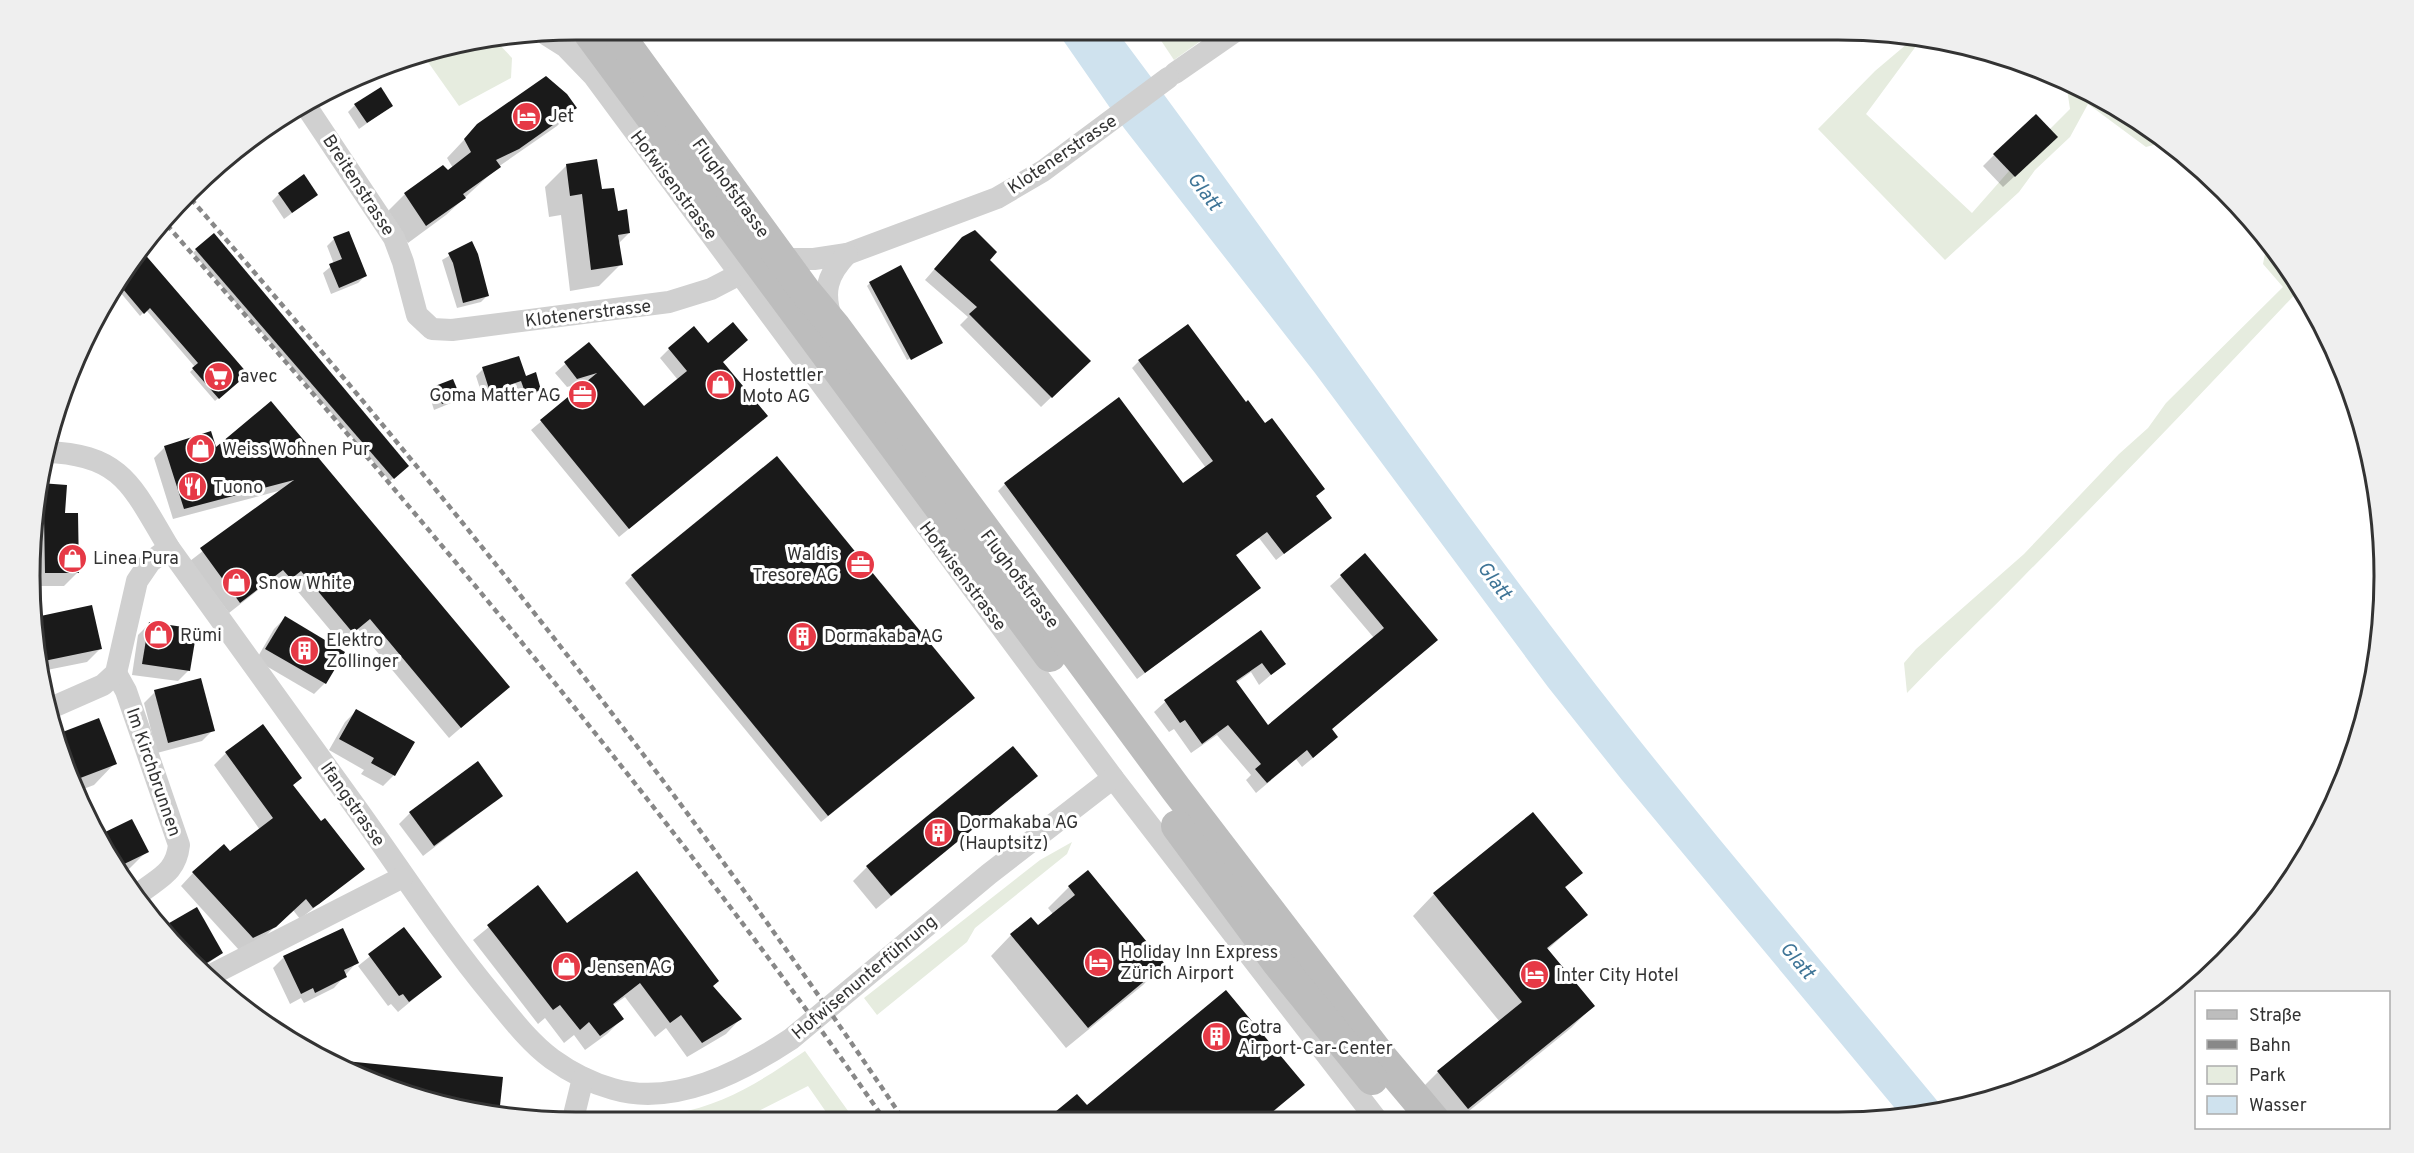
<svg xmlns="http://www.w3.org/2000/svg" width="2414" height="1153" font-family="Overpass,sans-serif">
<style>
.green{fill:#e6ecdf}
.water{fill:#cfe2ee}
.shadow{fill:#0003}
.building{fill:#1a1a1a}
.lines{fill:none;stroke-linecap:round;stroke-linejoin:round}
.street{stroke:#d0d0d0;stroke-width:22}
.secondary{stroke:#bdbdbd;stroke-width:32}
.rail{stroke:#888;stroke-width:4.5;stroke-dasharray:6 4.5;stroke-linecap:butt}
.labels{text-anchor:middle;stroke-width:6;stroke-linejoin:round;paint-order:stroke}
.poi-label{font-size:18px;fill:#333;stroke:#fff;text-anchor:start}
.street-label{font-size:18px;fill:#333;stroke:#fff}
.water-label{font-size:20px;font-style:italic;fill:#3f7597;stroke:#fff}
.rim{fill:none;stroke:#333;stroke-width:3}
</style>
<rect width="100%" height="100%" fill="#fff"/>
<g class="green">
<path d="M1154,30H1216L1174,60Z"/>
<path d="M1914,38H1922L1866,114L1972,213L2009,171L2015,177L2050,129L2070,109L2066,82L2141,122L2165,142L2146,147L2088,104L2070,137L2035,170L2019,192L1945,260L1818,129L1875,71Z"/>
<path d="M498,43L512,58L511,78L459,106L423,55Z"/>
<path d="M2267,243L2292,273L2300,289C2209,386 2117,482 2023,577C1985,616 1945,653 1907,693L1904,663L1916,649L2024,554L2119,454L2148,428L2166,403L2283,287L2263,264Z"/>
<path d="M1072,842L1067,854L975,928L967,942L877,1015L864,998L1040,860Z"/>
<path d="M805,1051L856,1122H833L808,1086L737,1122L611,1123C636,1112 650,1119 674,1114C728,1103 761,1081 805,1051Z"/>
</g>
<path class="water" d="M1056,30H1116C1272,238 1418,453 1576,659C1694,813 1821,960 1944,1109L1903,1118L1622,780L1548,687L1315,373L1124,128Z"/>
<g class="shadow">
<path d="M355,105L391,106L359,129L348,112Z"/>
<path d="M575,108L557,126L498,167L446,215L408,243L387,212L405,194L443,167L447,173L453,168L447,158L478,125Z"/>
<path d="M2045,148L2003,187L1983,166L1994,155Z"/>
<path d="M567,165L601,191L629,233L618,244L621,264L599,286L570,291L561,215L549,217L545,187Z"/>
<path d="M279,194L316,195L284,219L272,201Z"/>
<path d="M334,239L365,276L358,283L331,294L323,273L334,264L327,246Z"/>
<path d="M471,243L487,296L481,302L457,308L442,260Z"/>
<path d="M952,249L988,260L1089,361L1041,407L960,325L968,317L925,280Z"/>
<path d="M196,250L407,466L390,481L193,253Z"/>
<path d="M141,252L242,377L215,401L190,372L195,367L146,310L140,316L115,286L122,273Z"/>
<path d="M870,283L939,343L907,360L867,286Z"/>
<path d="M588,344L644,408L678,380L660,358L669,349L722,363L766,416L619,537L531,430L589,381L567,387L555,373Z"/>
<path d="M1139,361L1315,497L1330,518L1276,560L1259,538L1235,556L1259,588L1137,679L998,491L1005,484L1183,485L1206,468L1132,368Z"/>
<path d="M483,369L525,377L540,390L532,397L519,401L514,388L483,398L476,376Z"/>
<path d="M436,387L458,396L451,403L434,410L429,394Z"/>
<path d="M271,403L508,687L449,738L358,629L341,643L289,581L279,589L271,580L229,613L190,561L282,490L173,519L154,458L165,447L215,449Z"/>
<path d="M40,484L63,514L78,572L64,586H37Z"/>
<path d="M1365,555L1436,640L1331,730L1336,737L1326,747L1302,767L1296,759L1256,793L1246,780L1251,775L1217,735L1191,753L1174,729L1169,732L1154,712L1165,702L1261,633L1284,664L1259,685L1251,672L1236,683L1268,727L1374,638L1330,586Z"/>
<path d="M632,576L966,705L821,822L625,583Z"/>
<path d="M91,607L100,649L87,662L42,671L35,648L36,618Z"/>
<path d="M285,618L325,683L314,694L256,660L274,629Z"/>
<path d="M149,624L189,670L178,681L132,675L138,635Z"/>
<path d="M155,692L213,730L202,741L157,753L144,703Z"/>
<path d="M356,711L394,775L383,786L361,774L364,770L329,750L345,722Z"/>
<path d="M61,734L115,763L94,785L78,791Z"/>
<path d="M226,753L300,778L292,786L320,823L363,869L300,919L293,910L264,937L239,950L181,886L193,873L230,853L260,830L214,765Z"/>
<path d="M1036,776L876,909L853,881L867,867Z"/>
<path d="M501,796L423,856L399,824L410,813Z"/>
<path d="M132,821L147,851L125,873L99,837Z"/>
<path d="M1581,872L1565,888L1586,915L1547,950L1593,1006L1571,1028L1458,1120H1438L1416,1094L1438,1072L1500,1022L1413,916L1434,894Z"/>
<path d="M538,887L567,925L712,987L740,1019L726,1034L687,1057L666,1028L655,1037L625,997L612,1006L622,1019L607,1034L585,1050L574,1035L564,1043L545,1018L538,1024L473,940Z"/>
<path d="M1069,887L1163,964L1143,985L1066,1048L991,956L1011,935L1038,927L1053,914L1048,908Z"/>
<path d="M197,909L222,953L199,970L190,963L165,928Z"/>
<path d="M404,929L440,977L398,1012L391,1004L388,1006L358,966Z"/>
<path d="M284,957L357,962L334,988L304,1003L301,998L290,1004L273,968Z"/>
<path d="M329,1061L502,1078L498,1115L470,1112L367,1081Z"/>
<path d="M1303,1085L1263,1121H1046L1077,1096L1086,1107Z"/>
<path d="M798,1113L805,1122H785Z"/>
</g>
<g class="building">
<path d="M546,76L567,94L577,108L519,149L496,160L501,167L463,194L466,198L426,226L404,193L443,165L448,170L471,152L464,139L477,124Z"/>
<path d="M381,87L393,106L367,123L354,104Z"/>
<path d="M2036,114L2058,137L2015,177L1993,154Z"/>
<path d="M597,159L602,189L614,188L618,211L627,209L630,233L618,235L623,265L591,270L582,194L570,196L566,164Z"/>
<path d="M304,174L318,195L292,213L278,193Z"/>
<path d="M975,230L997,252L990,260L1091,361L1052,398L969,314L977,307L934,269L962,237Z"/>
<path d="M349,231L367,276L339,288L329,264L342,259L333,237Z"/>
<path d="M214,233L409,466L394,479L195,249Z"/>
<path d="M472,241L478,254L489,296L463,303L453,263L448,253Z"/>
<path d="M142,251L248,374L219,399L192,368L198,363L150,308L144,314L117,282Z"/>
<path d="M901,265L943,343L911,360L869,282Z"/>
<path d="M733,322L748,340L723,362L768,416L629,529L540,420L597,373L577,379L564,362L589,342L644,406L687,371L668,348L694,326L708,343Z"/>
<path d="M1188,324L1246,402L1248,400L1265,423L1272,418L1325,489L1316,496L1332,518L1284,554L1267,532L1236,555L1261,588L1145,673L1004,483L1119,397L1183,483L1213,461L1138,360Z"/>
<path d="M519,356L526,376L536,372L541,390L526,395L521,381L490,392L482,367Z"/>
<path d="M453,379L460,396L442,404L435,386Z"/>
<path d="M271,401L510,687L461,728L370,619L353,633L301,571L291,579L283,570L240,603L200,548L294,480L184,509L164,446L211,431L216,447Z"/>
<path d="M777,456L975,698L828,816L631,575Z"/>
<path d="M40,483L67,485L65,513H78L79,573H45L44,516L39,515Z"/>
<path d="M1365,553L1438,640L1332,729L1338,737L1313,758L1307,750L1267,783L1255,769L1261,764L1228,725L1202,744L1185,720L1180,723L1164,700L1261,630L1286,664L1271,675L1262,663L1236,681L1268,725L1384,628L1340,575Z"/>
<path d="M92,605L102,649L44,661L36,617Z"/>
<path d="M285,616L345,652L326,684L265,649Z"/>
<path d="M149,622L197,629L190,671L142,664Z"/>
<path d="M201,678L215,731L168,743L154,690Z"/>
<path d="M356,709L415,742L395,776L371,763L374,758L339,739Z"/>
<path d="M99,718L117,764L75,780L60,733Z"/>
<path d="M263,724L302,778L293,785L321,821L325,818L365,869L319,904L313,908L306,899L276,927L253,938L192,872L224,844L230,851L273,818L225,752Z"/>
<path d="M1013,746L1038,776L891,896L866,866Z"/>
<path d="M478,761L503,796L434,846L409,812Z"/>
<path d="M1533,812L1583,873L1565,887L1588,915L1547,948L1595,1006L1468,1109L1437,1071L1522,1002L1433,893Z"/>
<path d="M132,819L149,852L120,866L99,835Z"/>
<path d="M1088,870L1165,964L1088,1028L1010,934L1031,917L1038,925L1075,895L1068,886Z"/>
<path d="M637,871L719,981L713,986L742,1019L702,1043L681,1015L670,1023L640,983L613,1004L624,1019L600,1036L589,1022L580,1030L560,1005L553,1010L487,925L538,885L567,923Z"/>
<path d="M197,907L223,953L197,969L164,926Z"/>
<path d="M404,927L442,977L409,1002L403,994L399,996L368,954Z"/>
<path d="M343,928L359,963L344,970L347,977L315,993L313,988L301,994L283,956Z"/>
<path d="M1226,990L1305,1085L1261,1121H1044L1077,1094L1087,1105Z"/>
<path d="M326,1059L503,1077L499,1115L470,1112L367,1081Z"/>
</g>
<g class="lines">
<g class="street">
<path d="M547,35L566,47L593,75L1113,778L1377,1120"/>
<path d="M1175,73L1237,30"/>
<path d="M308,109L394,238L403,262L417,315L432,329L452,330L669,302L711,289L740,274"/>
<path d="M783,259H814L847,254L997,198L1043,171L1168,78"/>
<path d="M832,320C822,292 827,275 847,254"/>
<path d="M46,452C123,454 133,488 169,548C232,635 295,722 357,809C402,872 444,937 493,996C511,1018 529,1042 552,1059C570,1072 591,1083 613,1089C674,1107 741,1072 791,1039L989,874L1113,778"/>
<path d="M116,673L126,691L179,845C176,872 160,877 140,893"/>
<path d="M53,707L103,685L116,673L137,581L150,562L169,548"/>
<path d="M207,977L403,877"/>
<path d="M572,1123L583,1078"/>
</g>
<g class="secondary">
<path d="M587,30L1050,656"/>
<path d="M615,30L805,291L835,327L1176,789L1381,1057L1434,1120"/>
<path d="M1177,826L1278,963L1372,1079"/>
</g>
<g class="rail">
<path d="M191,199C446,492 689,799 905,1122"/>
<path d="M167,225C419,514 667,806 886,1122"/>
</g>
</g>
<defs>
<symbol id="hotel-disc" viewBox="-11 -11 22 22"><circle r="9.5" fill="#e63946" stroke="#fff"/><path d="M-6-4.5h1.5V1H6V5H4.5V3h-9V5H-6ZM-4 0a1.8 1.8 0 1 1 3.6 0ZM.5 0V-2.5h3Q6-2.5 6 0Z" fill="#fff"/></symbol>
<symbol id="supermarket-disc" viewBox="-11 -11 22 22"><circle r="9.5" fill="#e63946" stroke="#fff"/><path d="M-6-5.5h2.5l.6 2H6L4.5 2H-2.5L-4.4-4H-6ZM-1.5 3.2a1.3 1.3 0 1 0 .1 0ZM3 3.2a1.3 1.3 0 1 0 .1 0Z" fill="#fff"/></symbol>
<symbol id="shop-disc" viewBox="-11 -11 22 22"><circle r="9.5" fill="#e63946" stroke="#fff"/><path d="M-5-2.5h2.3a2.7 3.5 0 0 1 5.4 0H5L5.5 6h-11ZM-1.5-2.5h3a1.5 2.3 0 0 0-3 0Z" fill="#fff"/></symbol>
<symbol id="office-disc" viewBox="-11 -11 22 22"><circle r="9.5" fill="#e63946" stroke="#fff"/><path d="M-6-3h4V-5.5h4V-3h4V5H-6ZM-1-4.5V-3h2v-1.5ZM-6 0V1H6V0Z" fill="#fff"/></symbol>
<symbol id="restaurant-disc" viewBox="-11 -11 22 22"><circle r="9.5" fill="#e63946" stroke="#fff"/><path d="M-5-6h1v4h1v-4h1v4h1v-4h1v5L-1.5 .5V6h-2V.5L-5-1ZM5-6V6H3V1.5H1.5Q1.5-4 5-6Z" fill="#fff"/></symbol>
<symbol id="building-disc" viewBox="-11 -11 22 22"><circle r="9.5" fill="#e63946" stroke="#fff"/><path d="M-4-6H4V6H1V3H-1V6H-4ZM-2.5-4.3h1.7v1.8h-1.7ZM.8-4.3h1.7v1.8H.8ZM-2.5-1h1.7V.8h-1.7ZM.8-1h1.7V.8H.8Z" fill="#fff"/></symbol>
</defs>
<g fill-rule="evenodd">
<use href="#hotel-disc" x="510" y="100" width="33" height="33"/>
<use href="#supermarket-disc" x="202" y="360" width="33" height="33"/>
<use href="#shop-disc" x="704" y="368" width="33" height="33"/>
<use href="#office-disc" x="566" y="378" width="33" height="33"/>
<use href="#shop-disc" x="184" y="432" width="33" height="33"/>
<use href="#restaurant-disc" x="176" y="470" width="33" height="33"/>
<use href="#shop-disc" x="56" y="542" width="33" height="33"/>
<use href="#office-disc" x="844" y="548" width="33" height="33"/>
<use href="#shop-disc" x="220" y="566" width="33" height="33"/>
<use href="#shop-disc" x="142" y="618" width="33" height="33"/>
<use href="#building-disc" x="786" y="620" width="33" height="33"/>
<use href="#building-disc" x="288" y="634" width="33" height="33"/>
<use href="#building-disc" x="922" y="816" width="33" height="33"/>
<use href="#hotel-disc" x="1082" y="946" width="33" height="33"/>
<use href="#shop-disc" x="550" y="950" width="33" height="33"/>
<use href="#hotel-disc" x="1518" y="958" width="33" height="33"/>
<use href="#building-disc" x="1200" y="1020" width="33" height="33"/>
</g>
<g class="labels">
<g class="poi-label">
<text x="548" y="122">Jet</text>
<text x="742" y="381">Hostettler<tspan x="742" dy="21">Moto AG</tspan></text>
<text x="240" y="382">avec</text>
<text x="561" y="401" text-anchor="end">Goma Matter AG</text>
<text x="222" y="455">Weiss Wohnen Pur</text>
<text x="213" y="493">Tuono</text>
<text x="839" y="560" text-anchor="end">Waldis<tspan x="839" dy="21">Tresore AG</tspan></text>
<text x="93" y="564">Linea Pura</text>
<text x="258" y="589">Snow White</text>
<text x="180" y="641">Rümi</text>
<text x="824" y="642">Dormakaba AG</text>
<text x="326" y="646">Elektro<tspan x="326" dy="21">Zollinger</tspan></text>
<text x="959" y="828">Dormakaba AG<tspan x="959" dy="21">(Hauptsitz)</tspan></text>
<text x="1120" y="958">Holiday Inn Express<tspan x="1120" dy="21">Zürich Airport</tspan></text>
<text x="587" y="973">Jensen AG</text>
<text x="1556" y="981">Inter City Hotel</text>
<text x="1238" y="1033">Cotra<tspan x="1238" dy="21">Airport-Car-Center</tspan></text>
</g>
<g class="street-label">
<text transform="translate(1062 154) rotate(-34)" y="6">Klotenerstrasse</text>
<text transform="translate(359 185) rotate(57)" y="6">Breitenstrasse</text>
<text transform="translate(674 185) rotate(53)" y="6">Hofwisenstrasse</text>
<text transform="translate(731 188) rotate(54)" y="6">Flughofstrasse</text>
<text transform="translate(588 313) rotate(-7)" y="6">Klotenerstrasse</text>
<text transform="translate(963 576) rotate(53)" y="6">Hofwisenstrasse</text>
<text transform="translate(1020 579) rotate(53)" y="6">Flughofstrasse</text>
<text transform="translate(154 772) rotate(71)" y="6">Im Kirchbrunnen</text>
<text transform="translate(353 804) rotate(55)" y="6">Ifangstrasse</text>
<text transform="translate(864 977) rotate(-40)" y="6">Hofwisenunterführung</text>
</g>
<g class="water-label">
<text transform="translate(1205 191) rotate(53)" y="7">Glatt</text>
<text transform="translate(1495 580) rotate(53)" y="7">Glatt</text>
<text transform="translate(1798 960) rotate(50)" y="7">Glatt</text>
</g>
</g>
<path d="M0 0H2414V1153H0ZM576 40H1838A536 536 0 0 1 2374 576V576A536 536 0 0 1 1838 1112H576A536 536 0 0 1 40 576V576A536 536 0 0 1 576 40Z" fill="#efefef" fill-rule="evenodd"/>
<path class="rim" d="M576 40H1838A536 536 0 0 1 2374 576V576A536 536 0 0 1 1838 1112H576A536 536 0 0 1 40 576V576A536 536 0 0 1 576 40Z"/>
<rect x="2195" y="991" width="195" height="138" fill="#ffffff" stroke="#adadad" stroke-width="1.5"/>
<rect x="2207" y="1010" width="30" height="9" fill="#bdbdbd" stroke="#adadad" stroke-width="1.5"/>
<text x="2249" y="1021" font-size="18" fill="#333333">Straße</text>
<rect x="2207" y="1040" width="30" height="9" fill="#888888" stroke="#adadad" stroke-width="1.5"/>
<text x="2249" y="1051" font-size="18" fill="#333333">Bahn</text>
<rect x="2207" y="1066" width="30" height="18" fill="#e6ecdf" stroke="#adadad" stroke-width="1.5"/>
<text x="2249" y="1081" font-size="18" fill="#333333">Park</text>
<rect x="2207" y="1096" width="30" height="18" fill="#cfe2ee" stroke="#adadad" stroke-width="1.5"/>
<text x="2249" y="1111" font-size="18" fill="#333333">Wasser</text>
</svg>
